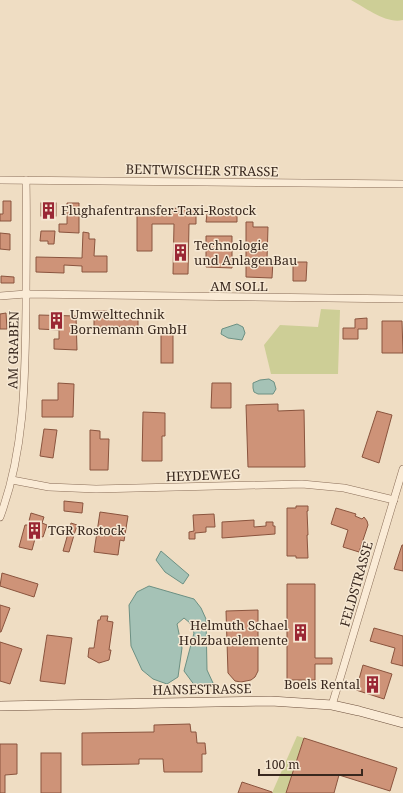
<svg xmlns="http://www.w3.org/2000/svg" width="403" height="793" font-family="'Noto Serif',serif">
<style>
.green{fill:#cdce96}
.water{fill:#a5c2b6;stroke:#6c9083}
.building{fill:#ce9378;stroke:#8a543e}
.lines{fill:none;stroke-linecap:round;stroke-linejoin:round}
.street-casing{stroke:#8a6e59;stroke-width:8}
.secondary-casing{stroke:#6c4f3c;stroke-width:10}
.street{stroke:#faebd6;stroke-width:7}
.secondary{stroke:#faebd6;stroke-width:9}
.labels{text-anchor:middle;stroke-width:3;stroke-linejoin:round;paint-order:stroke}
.street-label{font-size:13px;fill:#39281e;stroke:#f6e8d3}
.poi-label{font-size:13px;fill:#39281e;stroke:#f6e8d3;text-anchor:start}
</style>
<rect width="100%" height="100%" fill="#efddc3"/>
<g class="green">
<path d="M351,0H403V20C386,24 366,8 351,0Z"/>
<path d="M321,309L340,310L338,374H271L264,345L280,325L318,327Z"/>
<path d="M297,736L304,738L286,793H272Z"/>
</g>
<g class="water">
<path d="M237,324L243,327L245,333L242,340L228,338L221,334L222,329Z"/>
<path d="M269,379L274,382L276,389L273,394H258L254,392L253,388V383L260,380Z"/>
<path d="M161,551L189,575L183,584L165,572L156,560Z"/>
<path d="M149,586L194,599L201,608L206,619L207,670L213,683L198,690L184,671L194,633L190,623L184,618L177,624L182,648L178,677L167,684L153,679L142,670L131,646L129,605L137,592Z"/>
</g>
<g class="building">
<path d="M3,201H11V221H0V214H3Z"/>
<rect x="41" y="203" width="15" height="13"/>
<path d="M67,203H79V233L59,232V224H67Z"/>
<path d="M196,208V224H189L188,274H173L174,224H152V251H137V209Z"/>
<path d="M207,214H237V222H206Z"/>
<path d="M246,222H253V227H268L267,260H273L272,278L246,277Z"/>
<path d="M41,231H55L54,244H48V241H40Z"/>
<path d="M83,232L89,233V239H95L94,256H107V272H82V266L64,265V273L36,272V257L82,258Z"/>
<path d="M0,233L10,234V250L0,249Z"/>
<path d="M206,236H232V268L206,267Z"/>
<path d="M293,262H307L306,281H293Z"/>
<path d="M1,276L14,277V283H1Z"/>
<path d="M94,311H107V316L125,317V315H130V317H138V327H107V334L94,333Z"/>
<path d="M6,313L7,329H0V314Z"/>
<path d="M39,315L76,316L77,350L54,349V339H59V330L39,329Z"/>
<path d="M367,318V329H358V339H343V328H355V319Z"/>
<path d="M382,321H402L403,353H382Z"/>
<rect x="161" y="334" width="12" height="29"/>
<path d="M58,383L74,384L73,417H42V400H58Z"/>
<path d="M212,383H231V408H211Z"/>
<path d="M278,404V411L304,410L305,467H248L246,405Z"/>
<path d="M377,411L392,415L379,463L362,457Z"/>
<path d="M143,412L165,413V436H162V461H142Z"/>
<path d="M44,429L57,430L53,458L40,456Z"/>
<path d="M90,430L100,431V439H109L108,470H90Z"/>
<path d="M64,501L83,503L82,513L64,511Z"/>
<path d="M296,506H308V511H307L308,535H307L308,558H296V556H287V508H296Z"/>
<path d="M336,508L356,514L355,516L362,519L364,517L367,521L368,525L359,552L343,547L348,530L331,524Z"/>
<path d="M100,512L128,516L124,541L120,540L118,555L94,552Z"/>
<path d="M31,513L44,517L42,523L47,525L43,537L36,535L32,550L19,547L25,525H28Z"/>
<path d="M214,514L215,527H206V532L195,533V539H189V532L194,531L193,515Z"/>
<path d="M254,520V527L266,526V522H273V526H275V534L222,538V522Z"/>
<path d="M71,523L77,525L69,552L63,551Z"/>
<path d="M402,545H403V571L394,569Z"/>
<path d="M2,573L38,584L34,597L0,586Z"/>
<path d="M287,584H315V658H332V664H315V680H287Z"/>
<path d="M0,605L10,608L1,632H0Z"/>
<path d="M258,610V671L255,677L251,680L241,682L235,681L228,673L226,611Z"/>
<path d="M101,616H108L107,621L113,622L109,650H111L109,660L99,663L88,657L89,648H94L98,620H100Z"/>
<path d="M374,628L403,636V666L391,663L395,648L370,641Z"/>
<path d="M47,635L72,638L65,684L40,681Z"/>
<path d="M0,642L22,649L10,684L0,681Z"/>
<path d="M363,665L392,674L384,699L356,690Z"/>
<path d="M190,724L191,732H196L197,743H205L206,754H202V772H164L163,759H139V764L82,765V733L154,732V725Z"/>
<path d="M304,738L397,768L390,791L339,775L334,793H286Z"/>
<path d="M0,744H17V774L5,775V793H0Z"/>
<rect x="41" y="753" width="20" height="40"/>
<path d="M242,782L272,792V793H238Z"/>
</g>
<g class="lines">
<defs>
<g id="street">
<path d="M0,180L403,184"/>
<path d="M0,296L26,294L403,299"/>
<path d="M12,480L49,487L96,489L302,484L344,488L394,500"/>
<path d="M0,517C25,450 25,379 26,308C26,265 27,223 26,180"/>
<path d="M332,705C356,627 379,548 403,469"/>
</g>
<path id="secondary" d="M0,706L271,701L332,705L359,711L403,723"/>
</defs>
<use href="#street" class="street-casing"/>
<use href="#secondary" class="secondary-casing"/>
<use href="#street" class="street"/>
<use href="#secondary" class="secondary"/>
</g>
<defs>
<symbol id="building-bare" viewBox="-9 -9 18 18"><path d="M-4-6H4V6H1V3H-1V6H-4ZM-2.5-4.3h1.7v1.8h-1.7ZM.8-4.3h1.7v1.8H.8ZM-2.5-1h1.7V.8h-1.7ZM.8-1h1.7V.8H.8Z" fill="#9a2734" stroke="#f6e8d3" stroke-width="2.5" paint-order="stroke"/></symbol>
</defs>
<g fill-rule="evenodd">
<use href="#building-bare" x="36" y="198" width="25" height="25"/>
<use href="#building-bare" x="168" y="240" width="25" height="25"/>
<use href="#building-bare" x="44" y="308" width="25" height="25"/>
<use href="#building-bare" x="22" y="518" width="25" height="25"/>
<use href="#building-bare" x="288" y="620" width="25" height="25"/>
<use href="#building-bare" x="360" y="672" width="25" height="25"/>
</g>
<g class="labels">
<g class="street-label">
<text transform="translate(202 170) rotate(1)" y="5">BENTWISCHER STRASSE</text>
<text x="239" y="291">AM SOLL</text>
<text transform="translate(13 350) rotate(-89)" y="5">AM GRABEN</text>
<text transform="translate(203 475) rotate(-2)" y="5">HEYDEWEG</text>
<text transform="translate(356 584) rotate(-74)" y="5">FELDSTRASSE</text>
<text transform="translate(202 689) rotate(-1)" y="5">HANSESTRASSE</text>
</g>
<g class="poi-label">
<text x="61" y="215">Flughafentransfer-Taxi-Rostock</text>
<text x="194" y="250">Technologie<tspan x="194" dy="15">und AnlagenBau</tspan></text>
<text x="70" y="319">Umwelttechnik<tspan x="70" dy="15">Bornemann GmbH</tspan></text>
<text x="48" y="535">TGR Rostock</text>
<text x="288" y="630" text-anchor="end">Helmuth Schael<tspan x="288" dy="15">Holzbauelemente</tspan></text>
<text x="360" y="689" text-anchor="end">Boels Rental</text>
</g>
</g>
<path d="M259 769v6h103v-6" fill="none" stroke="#39281e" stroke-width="2"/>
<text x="265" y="769" font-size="12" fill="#39281e" stroke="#f6e8d3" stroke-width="3" paint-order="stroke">100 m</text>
</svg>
